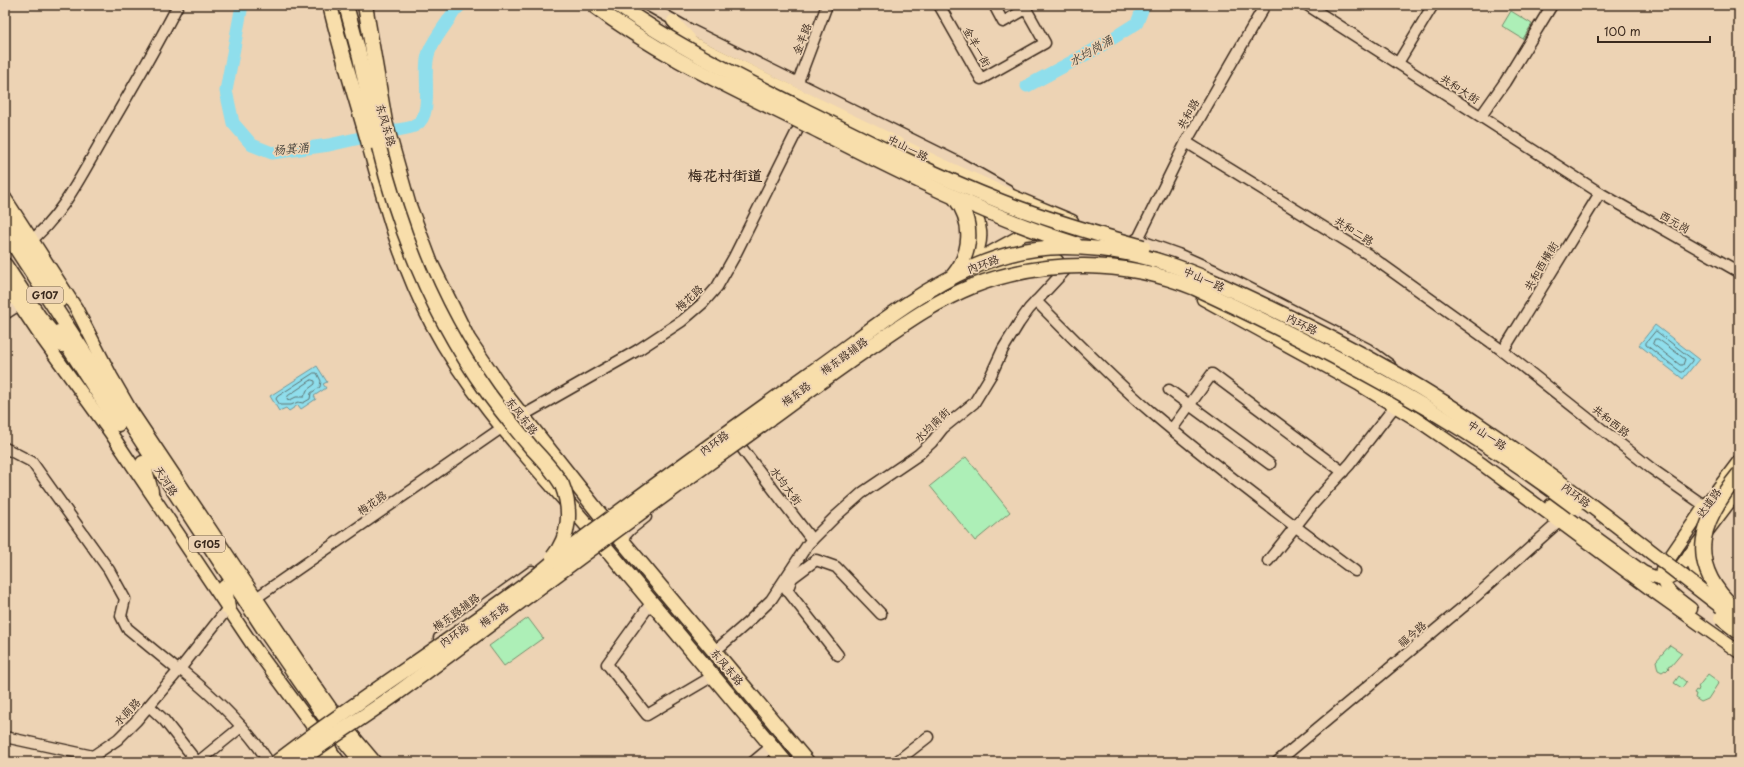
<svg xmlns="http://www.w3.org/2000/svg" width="1744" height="767" font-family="'Playpen Sans','LXGW WenKai TC',sans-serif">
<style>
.green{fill:#adefb7;stroke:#748c6a}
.water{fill:#8fdeec;stroke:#6d969a}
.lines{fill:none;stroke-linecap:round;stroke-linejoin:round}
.shore{stroke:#5d7270;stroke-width:1}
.river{stroke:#8fdeec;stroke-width:13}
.minor-casing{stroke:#3b2a1e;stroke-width:13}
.major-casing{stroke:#3b2a1e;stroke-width:15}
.highway-casing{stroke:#3b2a1e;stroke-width:17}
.minor{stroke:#edd3b4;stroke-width:10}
.major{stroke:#f8deab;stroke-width:12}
.highway{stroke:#f8deab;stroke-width:14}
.highway-bridge-casing{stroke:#3b2a1e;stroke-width:17;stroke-linecap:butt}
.highway-bridge{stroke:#f8deab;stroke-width:14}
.labels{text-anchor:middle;stroke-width:3.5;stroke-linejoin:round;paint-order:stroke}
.shield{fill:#edd3b4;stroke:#705d4b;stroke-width:1}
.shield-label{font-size:10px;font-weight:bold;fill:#3b2a1e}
.street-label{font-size:11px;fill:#3b2a1e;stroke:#edd3b4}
.water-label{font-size:12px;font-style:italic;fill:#48453d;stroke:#edd3b4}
.district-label{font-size:15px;font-weight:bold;fill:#3b2a1e;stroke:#edd3b4}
</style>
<rect width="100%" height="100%" fill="#edd3b4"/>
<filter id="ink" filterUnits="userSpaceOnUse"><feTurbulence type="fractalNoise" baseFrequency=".025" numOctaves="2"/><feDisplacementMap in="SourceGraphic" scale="8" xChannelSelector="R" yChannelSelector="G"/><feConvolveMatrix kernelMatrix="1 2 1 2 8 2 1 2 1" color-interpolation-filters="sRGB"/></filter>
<g filter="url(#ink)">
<g class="green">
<path d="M1511,11L1532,24L1523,39L1502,26Z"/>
<path d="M966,457L1010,512L975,541L930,486Z"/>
<path d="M528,618L543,638L504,666L489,646Z"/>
<path d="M1670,645L1682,653L1671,666L1669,665L1668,667L1669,668L1666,671L1665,670L1662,672L1658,670L1656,661Z"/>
<path d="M1708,674L1719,682L1708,699L1701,702L1695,698L1696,694L1694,693L1696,690L1698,691L1699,688L1698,687Z"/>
<path d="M1679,676L1686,682L1682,688L1674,683Z"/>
</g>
<g class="water">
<path d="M1655,325L1699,359L1683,379L1639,345Z"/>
<path d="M317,366L327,382L323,384L326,388L314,396L316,399L301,409L298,405L289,411L286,408L279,411L270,396Z"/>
</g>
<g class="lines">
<g class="shore">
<path d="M1656,331L1692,359V361L1683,372H1681L1646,345V343Z"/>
<path d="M1655,339H1658L1685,359L1683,365H1680L1653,344Z"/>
<path d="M314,373H317L321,381L320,387L311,393L310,399L303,403L298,402L291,405H280L276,399L277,397Z"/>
<path d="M312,380L315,381V384L307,390L304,397H296L290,400L287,399L288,396Z"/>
</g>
<g class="river">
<path d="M242,5L226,91L233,123L252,145L272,153L329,145L378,134"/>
<path d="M1027,86L1094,50L1137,23L1144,5"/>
<path d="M392,131C399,129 411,129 416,125C435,113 421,72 429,52C433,40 448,22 455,10L461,5"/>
</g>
<defs>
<g id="minor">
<path d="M647,5L691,30L960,163L1008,190"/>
<path d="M939,5L981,79L1045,43L1026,9L1003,22L994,5"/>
<path d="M1307,5L1600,193L1739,272"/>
<path d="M1398,63L1433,5"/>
<path d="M798,82L827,5"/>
<path d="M1481,116L1505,82L1552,5"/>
<path d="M1186,142L1369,255L1503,351L1652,469L1705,506"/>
<path d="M1136,239L1178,254L1216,271L1368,349L1390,365"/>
<path d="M1138,239L1186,142L1265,5"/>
<path d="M27,244C61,218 82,174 103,138C129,94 155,50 178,5"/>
<path d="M1036,301C1074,339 1111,378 1152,413C1217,468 1286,520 1355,571"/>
<path d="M5,314L19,305"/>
<path d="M1503,351L1600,193"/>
<path d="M1169,390L1270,464"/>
<path d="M522,416L638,350L682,321L703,303L717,287L734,257L799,127"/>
<path d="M1172,429L1212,374L1343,472"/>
<path d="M741,447L812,540"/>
<path d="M5,448L32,462L109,570L125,599L121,616L127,628L179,671"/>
<path d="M621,540L631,529L646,517"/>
<path d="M1268,561L1314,503L1350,464L1395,406"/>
<path d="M784,586L838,655"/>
<path d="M787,591L792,578L816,560L836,567L881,614"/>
<path d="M256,598L503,427"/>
<path d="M651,603L607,664L647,715L713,676"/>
<path d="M439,638L532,571"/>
<path d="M714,652L746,624L771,600L808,544L836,516L862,493L918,455L932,442L943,428L974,403L991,375L1003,349L1019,323L1029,309L1070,265"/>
<path d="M180,669C212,695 244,724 266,758"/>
<path d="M149,706L164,720L197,762"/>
<path d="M5,737L93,756L118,739L136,721L180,669L228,608"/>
<path d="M198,762L241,727"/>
<path d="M753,762L772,746"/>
<path d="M896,762L928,737"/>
<path d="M1277,762L1475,597L1560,521"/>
</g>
<g id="major">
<path d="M607,5L669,47"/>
<path d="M673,21L689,38"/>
<path d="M676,35L936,162L993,188L1072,221"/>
<path d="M5,198L76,308L111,376L130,409L311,680L334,713L375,762"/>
<path d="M965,200C983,219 986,244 969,264"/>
<path d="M1111,254L1147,270"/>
<path d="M977,260L1024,234L1040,232"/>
<path d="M1004,267L1027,263L1057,261"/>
<path d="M962,279L1005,264L1021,253"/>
<path d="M5,283L37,331L110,432L252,644L339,762"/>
<path d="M1203,299L1360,385L1416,419L1483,465L1653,591L1739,652"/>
<path d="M1551,505L1643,572C1653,577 1665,582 1675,574L1739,489"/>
<path d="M1689,555L1699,577L1719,593"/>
<path d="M1691,609C1680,600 1657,587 1662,569L1705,506L1739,461"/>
</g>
<g id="highway">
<path d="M330,5C341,52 356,98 369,144C387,209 401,263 432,323C473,401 534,463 591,530C656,607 720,685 785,762"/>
<path d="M346,5L360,57L379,147"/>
<path d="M365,5L385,122L408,203L431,264L468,339L505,394L603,518L807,762"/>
<path d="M5,214L60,300"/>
<path d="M5,231L264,629L323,714L362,762"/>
<path d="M5,265L39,317L62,345"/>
<path d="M59,332L118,424"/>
<path d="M143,463L151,491"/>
<path d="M225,587L228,608"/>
<path d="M315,762L330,751L322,731"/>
</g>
</defs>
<use href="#minor" class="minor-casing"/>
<use href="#major" class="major-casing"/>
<use href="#highway" class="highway-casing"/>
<use href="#minor" class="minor"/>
<use href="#major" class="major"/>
<use href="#highway" class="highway"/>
<defs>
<g id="highway-bridge">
<path d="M593,5C659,55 733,88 807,125C894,169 981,214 1075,244"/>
<path d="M618,5C676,46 739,77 802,109C868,142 933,175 1002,202C1048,220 1096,234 1143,247"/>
<path d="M379,147C400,235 435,319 488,393C501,411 516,429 531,447C542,459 554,471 562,485C572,510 570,536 553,557"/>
<path d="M953,276C972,253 974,222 955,198"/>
<path d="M1733,607C1684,561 1702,519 1739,474"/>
<path d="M1721,618L1739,632"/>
<path d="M277,762C357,700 444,646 525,585C541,573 556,559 572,547C651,488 731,430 811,373C861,338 916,292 971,268C1000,255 1032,247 1064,247C1145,247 1198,274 1270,308C1348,345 1425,387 1496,437C1580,494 1659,559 1739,620"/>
<path d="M298,762C333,735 371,713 407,686C516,605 624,523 735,444C781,411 826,377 873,345C905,323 936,301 973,286C1044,259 1124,259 1195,288C1328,350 1458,418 1575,507"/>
</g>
</defs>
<use href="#highway-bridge" class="highway-bridge-casing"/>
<use href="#highway-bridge" class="highway-bridge"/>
</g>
</g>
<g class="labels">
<g class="shield">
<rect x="27" y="287" width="36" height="16" rx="3"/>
<rect x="189" y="536" width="36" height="16" rx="3"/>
</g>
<g class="shield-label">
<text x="45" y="299">G107</text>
<text x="207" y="548">G105</text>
</g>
<g class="street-label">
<text transform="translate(802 39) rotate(-69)" y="4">金羊路</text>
<text transform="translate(977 47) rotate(61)" y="4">金羊一街</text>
<text transform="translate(1460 89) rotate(33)" y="4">共和大街</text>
<text transform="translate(1188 114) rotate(-60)" y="4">共和路</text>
<text transform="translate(386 125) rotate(74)" y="4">东风东路</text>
<text transform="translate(908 148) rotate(27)" y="4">中山一路</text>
<text transform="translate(1675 222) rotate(30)" y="4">西元岗</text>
<text transform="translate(1354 231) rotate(32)" y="4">共和二路</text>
<text transform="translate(983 264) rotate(-20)" y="4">内环路</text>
<text transform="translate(1541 266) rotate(-59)" y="4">共和西横街</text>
<text transform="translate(1204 279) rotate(24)" y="4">中山一路</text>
<text transform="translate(689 298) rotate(-42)" y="4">梅花路</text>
<text transform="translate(1302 324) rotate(26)" y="4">内环路</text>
<text transform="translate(844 356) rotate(-36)" y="4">梅东路辅路</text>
<text transform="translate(796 394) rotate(-37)" y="4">梅东路</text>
<text transform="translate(522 416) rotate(52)" y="4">东风东路</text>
<text transform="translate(1611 421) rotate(38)" y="4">共和西路</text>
<text transform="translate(932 425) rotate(-44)" y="4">水均南街</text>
<text transform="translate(1487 435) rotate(34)" y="4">中山一路</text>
<text transform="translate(714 443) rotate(-36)" y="4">内环路</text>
<text transform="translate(166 481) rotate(57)" y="4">天河路</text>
<text transform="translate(786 486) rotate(53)" y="4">水均大街</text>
<text transform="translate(1576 495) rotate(37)" y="4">内环路</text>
<text transform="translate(372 503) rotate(-35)" y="4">梅花路</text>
<text transform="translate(1709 503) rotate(-55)" y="4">达道路</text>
<text transform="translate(456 612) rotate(-36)" y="4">梅东路辅路</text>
<text transform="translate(494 615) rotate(-36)" y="4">梅东路</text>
<text transform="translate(1412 634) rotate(-40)" y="4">福今路</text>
<text transform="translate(454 635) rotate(-35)" y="4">内环路</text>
<text transform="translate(727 667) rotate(50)" y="4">东风东路</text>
<text transform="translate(127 712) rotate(-47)" y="4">水荫路</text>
</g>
<g class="water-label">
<text transform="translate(1091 51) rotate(-30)" y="4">水均岗涌</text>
<text transform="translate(291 149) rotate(-5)" y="4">杨箕涌</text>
</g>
<g class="district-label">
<text x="725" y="181">梅花村街道</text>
</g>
</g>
<rect width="1744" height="767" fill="none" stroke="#edd3b4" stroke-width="20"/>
<rect x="10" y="10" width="1724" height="747" fill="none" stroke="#3b2a1e" stroke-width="1.5" filter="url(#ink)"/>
<path d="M1598 36v6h112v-6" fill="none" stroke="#3b2a1e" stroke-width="2"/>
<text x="1604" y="36" font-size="12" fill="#3b2a1e" stroke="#edd3b4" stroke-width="3" paint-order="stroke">100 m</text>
</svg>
